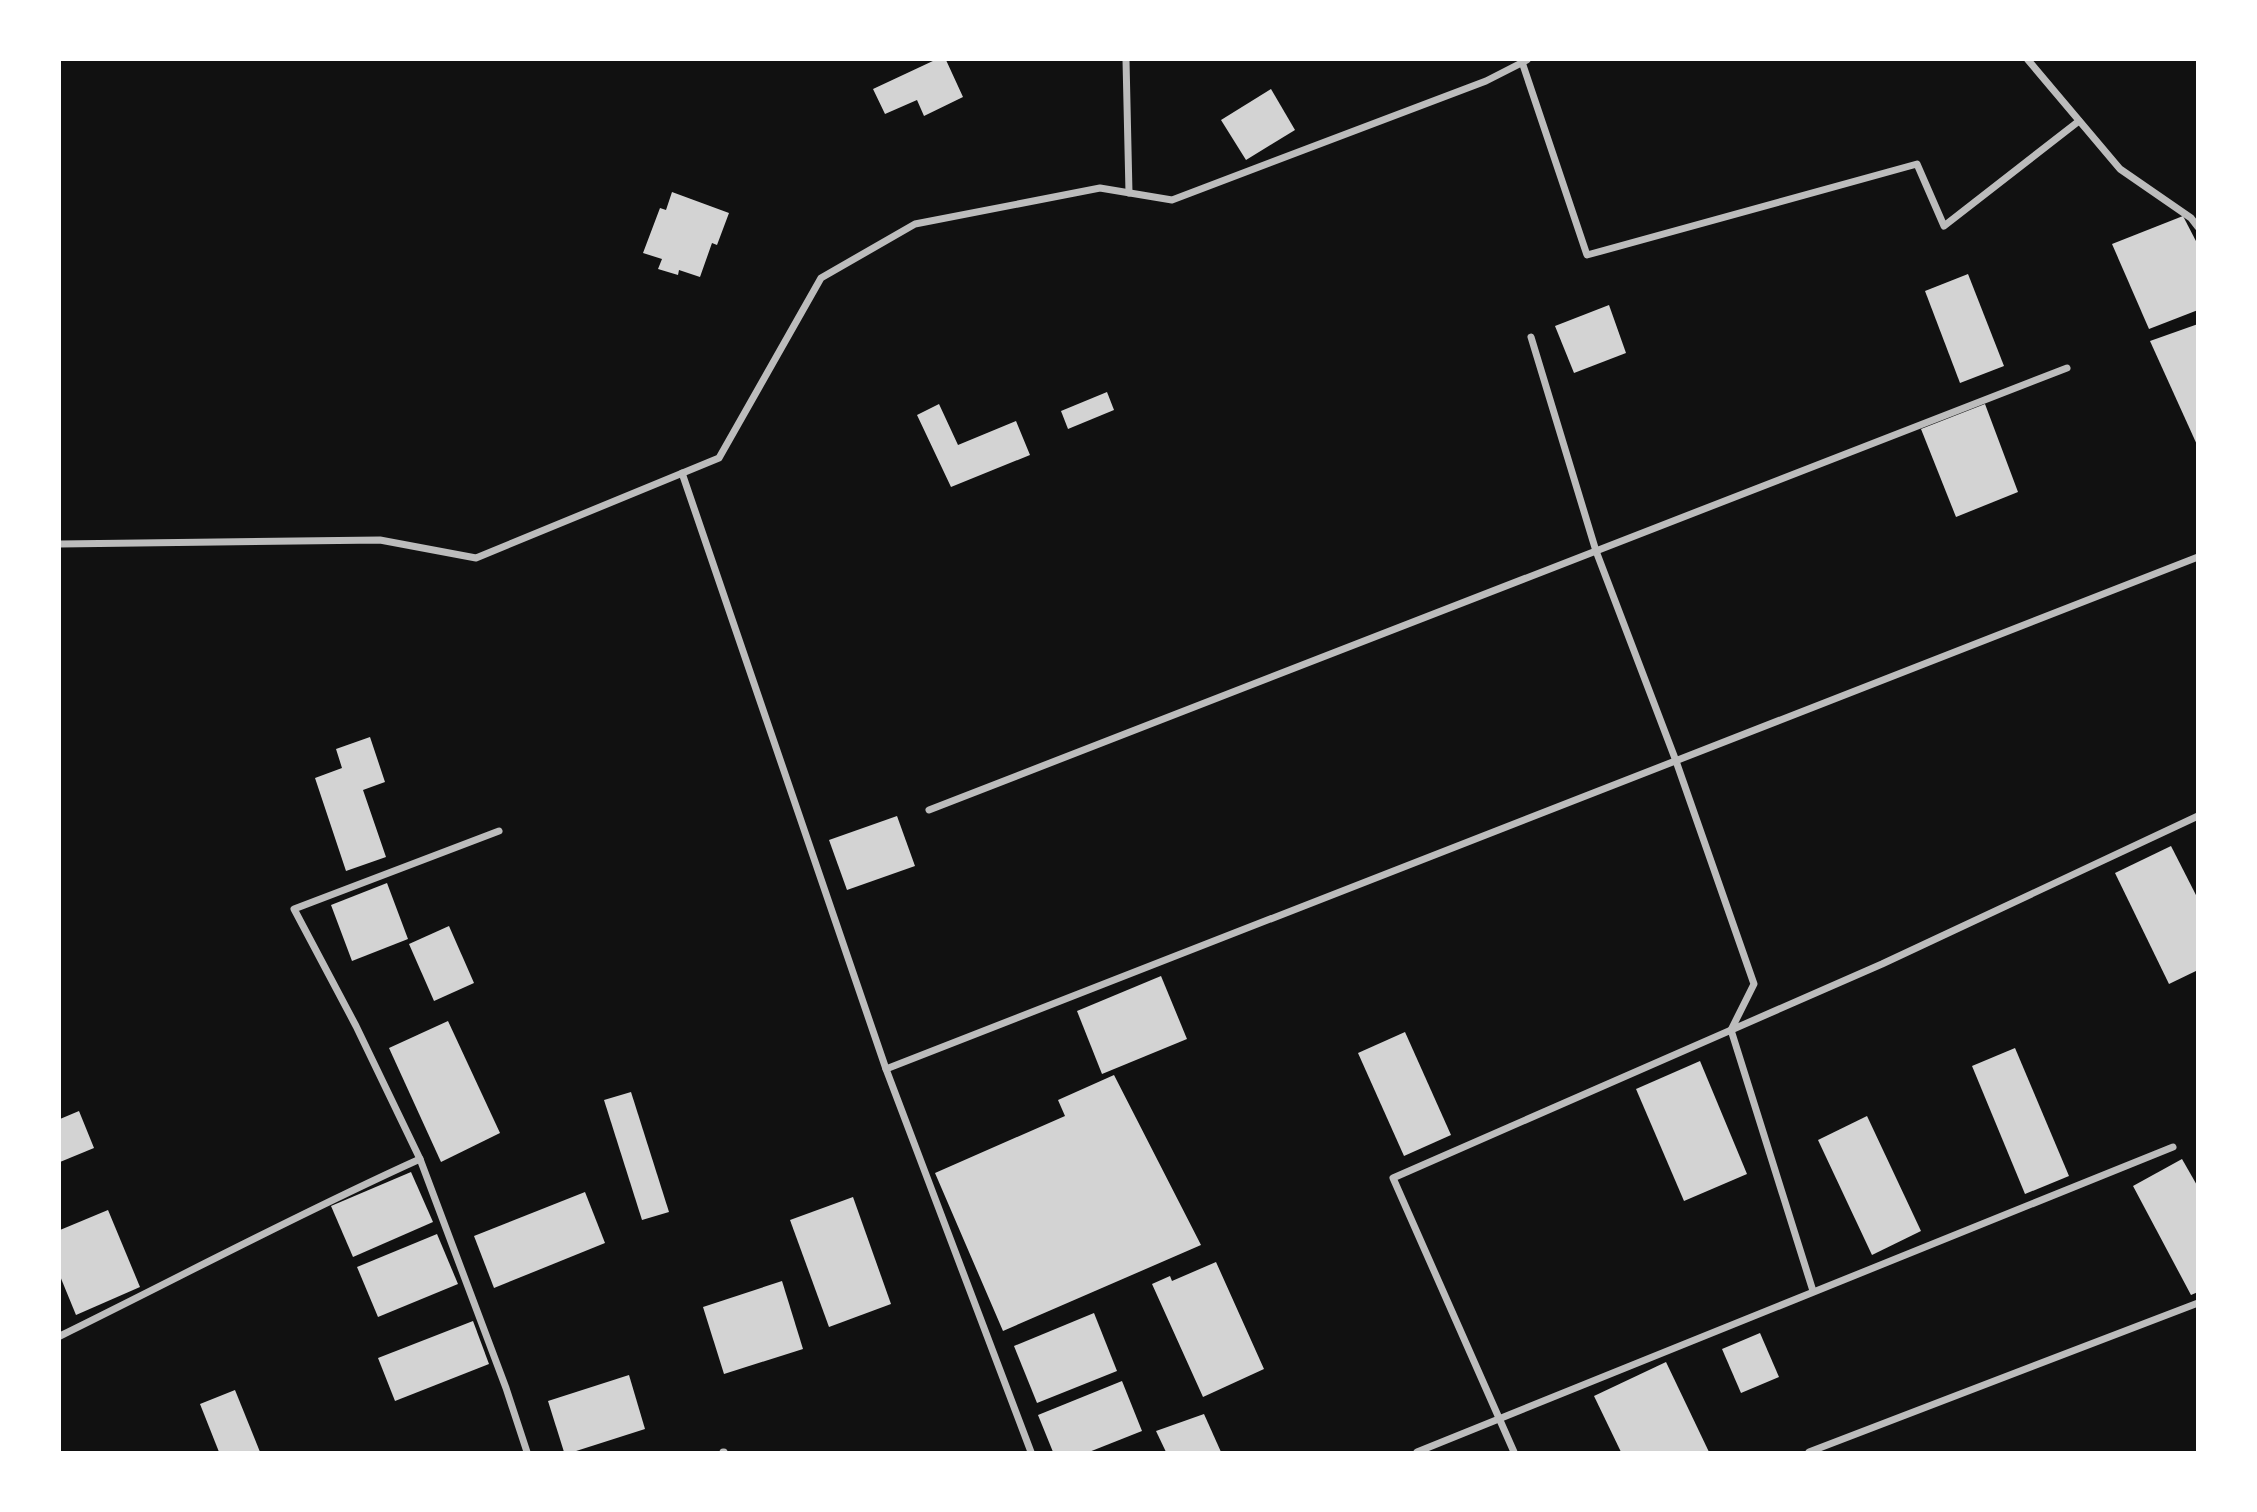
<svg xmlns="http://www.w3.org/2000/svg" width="2257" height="1512" font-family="'PT Sans',sans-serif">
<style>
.building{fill:#d3d3d3}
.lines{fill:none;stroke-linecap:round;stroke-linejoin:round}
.minor{stroke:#bcbcbc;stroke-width:7}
</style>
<rect width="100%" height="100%" fill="#111"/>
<g class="building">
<path d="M935,60H946L963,97L924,116L917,100L885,114L873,89Z"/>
<path d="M1271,89L1295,130L1246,160L1221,120Z"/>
<path d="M672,192L729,213L717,245L712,243L700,277L679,270L678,275L658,269L662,259L643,253L660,208L666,210Z"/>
<path d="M2183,216L2198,245V310L2149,329L2112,244Z"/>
<path d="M1968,274L2004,366L1960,383L1925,291Z"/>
<path d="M1609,305L1626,353L1574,373L1555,326Z"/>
<path d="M2198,324V447L2150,341Z"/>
<path d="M1107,392L1114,410L1068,429L1061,411Z"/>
<path d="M939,404L958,445L1016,421L1030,455L951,487L917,415Z"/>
<path d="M1985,404L2018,492L1956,517L1921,429Z"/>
<path d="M370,737L385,782L363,790L386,857L346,871L315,778L342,768L336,749Z"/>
<path d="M897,816L915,866L847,890L829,840Z"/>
<path d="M2171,846L2198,899V970L2169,984L2115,873Z"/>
<path d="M387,883L408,939L352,961L331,905Z"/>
<path d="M449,926L474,983L434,1001L409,944Z"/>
<path d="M1161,976L1187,1039L1102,1074L1077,1011Z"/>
<path d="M448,1021L500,1133L441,1162L389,1048Z"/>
<path d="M1405,1032L1451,1135L1404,1156L1358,1053Z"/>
<path d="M2015,1048L2069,1176L2025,1194L1972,1066Z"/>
<path d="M1700,1061L1747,1174L1684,1201L1636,1089Z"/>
<path d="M1114,1075L1201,1245L1003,1331L935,1173L1065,1116L1058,1100Z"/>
<path d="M631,1092L669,1212L642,1220L604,1100Z"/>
<path d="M79,1111L94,1148L60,1162V1119Z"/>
<path d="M1867,1116L1921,1231L1872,1255L1818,1140Z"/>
<path d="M2182,1159L2198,1187V1292L2191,1295L2133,1186Z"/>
<path d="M411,1172L433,1222L353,1257L331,1206Z"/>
<path d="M585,1192L605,1243L494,1288L474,1236Z"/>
<path d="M853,1197L891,1304L829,1327L790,1220Z"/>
<path d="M108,1210L140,1287L76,1315L60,1276V1230Z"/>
<path d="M437,1234L458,1284L378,1317L357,1267Z"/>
<path d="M1216,1262L1264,1369L1203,1397L1152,1284L1170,1276L1172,1281Z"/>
<path d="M782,1281L803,1349L724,1374L703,1307Z"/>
<path d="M1094,1313L1117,1371L1037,1403L1014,1346Z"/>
<path d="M473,1321L489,1364L395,1401L378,1358Z"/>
<path d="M1760,1333L1779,1377L1741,1393L1722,1349Z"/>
<path d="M1666,1362L1709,1452H1621L1594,1396Z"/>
<path d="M629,1375L645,1429L573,1452H564L548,1401Z"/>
<path d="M1122,1381L1142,1431L1089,1452H1053L1038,1415Z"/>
<path d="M235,1390L260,1452H219L200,1404Z"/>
<path d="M1204,1414L1221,1452H1166L1156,1431Z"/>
</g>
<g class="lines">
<g class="minor">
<path d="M1126,60L1129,193"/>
<path d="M2028,60L2120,169L2191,218L2198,227"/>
<path d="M1522,62L1587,255L1917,164L1944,226L2079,121"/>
<path d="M1531,337L1596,551L1676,761L1754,984L1731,1030L1813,1291"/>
<path d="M682,473L886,1069L1031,1452"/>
<path d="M60,544L380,540L476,558L719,458L821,278L915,224L1100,188L1172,200L1486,81L1527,60"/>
<path d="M929,810L2067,368"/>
<path d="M499,831L294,909L356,1026L420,1159L506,1388L527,1452"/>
<path d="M886,1069L2198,557"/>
<path d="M60,1336C180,1277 298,1214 420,1159"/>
<path d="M723,1452H724"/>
<path d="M1417,1452L2173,1147"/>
<path d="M1514,1452L1393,1178L1882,964L2198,816"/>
<path d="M1809,1452L2198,1303"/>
</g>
</g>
<rect width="2257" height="1512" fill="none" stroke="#ffffff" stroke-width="122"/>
</svg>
